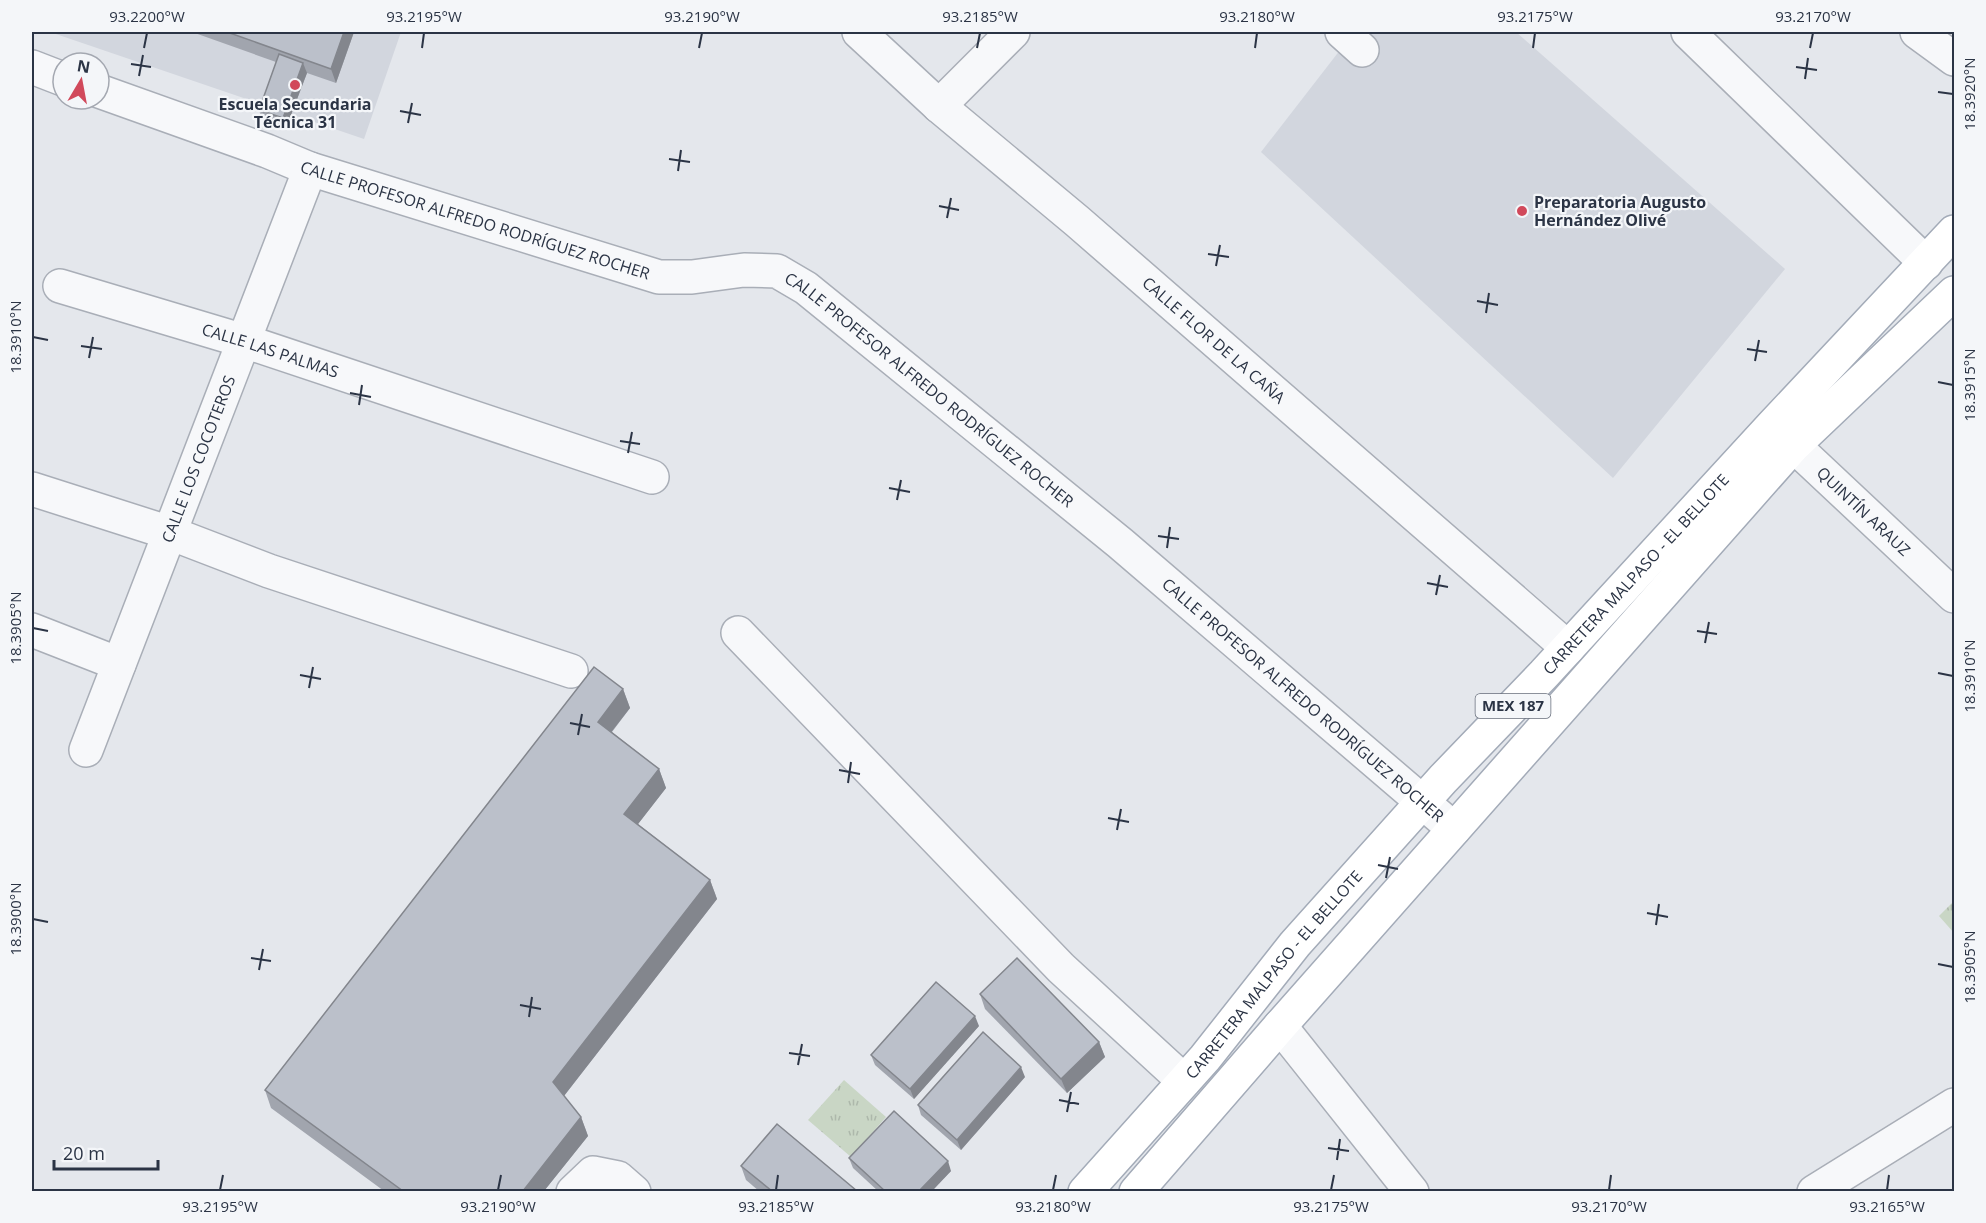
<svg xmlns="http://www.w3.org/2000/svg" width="1986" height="1223" font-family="'Open Sans',sans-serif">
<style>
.built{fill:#d2d6de}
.park{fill:url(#park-tufts)}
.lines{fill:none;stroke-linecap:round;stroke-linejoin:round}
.minor-casing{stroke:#a9aeb7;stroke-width:36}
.major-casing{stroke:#a3abb8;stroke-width:36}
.minor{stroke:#f7f8fa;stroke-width:33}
.major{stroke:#fff;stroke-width:33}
.wall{fill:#a1a5ae}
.shaded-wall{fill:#83868d}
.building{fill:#bbc0ca;stroke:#83868d;stroke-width:1.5}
.ticks{fill:none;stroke:#2b3445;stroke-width:2}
.poi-dot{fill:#d1495b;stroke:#f4f6f9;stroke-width:2}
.labels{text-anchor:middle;stroke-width:4.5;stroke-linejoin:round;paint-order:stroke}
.shield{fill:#f4f6f9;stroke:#676e7b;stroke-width:1.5}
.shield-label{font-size:15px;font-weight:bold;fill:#2b3445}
.poi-label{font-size:16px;font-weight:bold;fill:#2b3445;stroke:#f4f6f9}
.street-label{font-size:16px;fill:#2b3445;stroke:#f4f6f9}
.neatline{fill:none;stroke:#2b3445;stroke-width:2}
.ticks-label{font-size:15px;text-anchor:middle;fill:#2b3445}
</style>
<defs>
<pattern id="park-tufts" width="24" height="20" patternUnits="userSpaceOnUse" patternTransform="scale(1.5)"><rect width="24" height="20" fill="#c9d6c5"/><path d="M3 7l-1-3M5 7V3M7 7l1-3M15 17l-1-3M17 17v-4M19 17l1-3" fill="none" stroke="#adb8ab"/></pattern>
</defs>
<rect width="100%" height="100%" fill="#e4e7ec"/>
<g class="built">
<path d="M50,32H401L364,139Z"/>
<path d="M1354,32H1516L1785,269L1613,478L1261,152Z"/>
</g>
<g class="park">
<path d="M1954,901V933L1939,916Z"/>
<path d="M844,1080L886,1117L851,1157L808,1120Z"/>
</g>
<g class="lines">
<defs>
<g id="minor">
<path id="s1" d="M859,32L939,106L1077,221L1568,648"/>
<path d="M1342,32L1362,50"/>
<path d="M1688,32L1926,263"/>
<path d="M1917,32L1954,59"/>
<path d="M32,67L63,79"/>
<path id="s2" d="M99,91L267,151L310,169L659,277H692L744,270L777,271L806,288L1120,543L1454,829"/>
<path d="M939,106L1013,32"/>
<path id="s3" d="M60,286L244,341L652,477"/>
<path id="s4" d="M1774,427L1954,596"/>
<path d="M32,489L170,533L269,571L571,671"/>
<path d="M32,630L119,664"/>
<path d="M738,633L1061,968L1184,1081"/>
<path id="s5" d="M86,750L310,169"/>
<path d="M1280,1026L1412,1192"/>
<path d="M573,1192L593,1173L618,1178L634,1192"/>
<path d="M1814,1192L1954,1105"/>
</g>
<g id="major">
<path id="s6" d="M1085,1192L1205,1058L1295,944L1443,779L1544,674L1772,426L1954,232"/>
<path d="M1136,1192L1280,1026L1793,446L1954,293"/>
</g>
</defs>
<use href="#minor" class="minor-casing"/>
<use href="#major" class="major-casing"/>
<use href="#minor" class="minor"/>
<use href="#major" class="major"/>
</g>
<g class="wall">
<path d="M192,32H354L336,83L307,73L286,128L262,120L259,110L276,62Z"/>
<path d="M623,689L630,708L612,732L659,769L666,788L638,824L710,880L717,899L564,1096L581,1117L588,1136L544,1191H384L271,1108L265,1090Z"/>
<path d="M980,994L1099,1042L1105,1057L1067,1093L985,1009Z"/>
<path d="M979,1026L914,1099L875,1065L871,1055Z"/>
<path d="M1025,1077L961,1150L921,1115L918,1105Z"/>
<path d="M849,1158L951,1171L932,1191H878L853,1168Z"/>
<path d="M741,1166L857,1191H759L746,1180Z"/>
</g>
<g class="shaded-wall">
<path d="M344,32H354L336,83L331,69Z"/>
<path d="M303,63L307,73L286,128L283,118Z"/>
<path d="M623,689L630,708L605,740L598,722Z"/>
<path d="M659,769L666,788L631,833L624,814Z"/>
<path d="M710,880L717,899L560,1101L553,1082Z"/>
<path d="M975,1016L979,1026L914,1099L910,1089Z"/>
<path d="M1099,1042L1105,1057L1067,1093L1061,1079Z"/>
<path d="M1021,1067L1025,1077L961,1150L957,1140Z"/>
<path d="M581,1117L588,1136L544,1191H523Z"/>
<path d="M948,1161L951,1171L932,1191H919Z"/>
</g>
<g class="building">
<path d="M227,32H344L331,69Z"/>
<path d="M279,54L303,63L283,118L259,110Z"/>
<path d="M594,667L623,689L598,722L659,769L624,814L710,880L553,1082L581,1117L523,1191H403L265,1090Z"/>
<path d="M1017,958L1099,1042L1061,1079L980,994Z"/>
<path d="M936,982L975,1016L910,1089L871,1055Z"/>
<path d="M983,1032L1021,1067L957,1140L918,1105Z"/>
<path d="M894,1111L948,1161L919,1191H885L849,1158Z"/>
<path d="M777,1124L857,1191H772L741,1166Z"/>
</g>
<path class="ticks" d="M144,48L147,33M422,48L424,33M699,48L702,33M977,48L980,33M1255,48L1257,33M1533,48L1535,33M1810,48L1813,33M131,64L151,67M1796,67L1817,70M139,76L143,55M1805,79L1808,58M1938,92L1953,94M400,111L421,115M408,123L412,103M669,159L690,162M678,171L681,150M939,206L959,210M947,218L951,198M1208,254L1229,257M1216,266L1220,245M1477,301L1498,305M1486,313L1489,293M33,337L48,340M81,346L102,349M1747,349L1767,352M89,358L93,337M1755,361L1759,340M1938,382L1953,385M350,393L371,397M359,405L362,385M620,441L640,444M628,453L632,432M889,488L910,492M897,500L901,480M1158,536L1179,539M1167,548L1170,527M1427,583L1448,587M1436,595L1440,575M33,628L48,631M1697,631L1717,634M1705,643L1709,622M1938,673L1953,676M300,675L321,679M309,688L313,667M570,723L590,727M578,735L582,714M839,770L860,774M848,783L851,762M1108,818L1129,822M1117,830L1121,809M1378,865L1398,869M1386,878L1390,857M1647,913L1668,917M33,919L48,922M1656,925L1659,904M251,958L271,961M1938,964L1953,967M259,970L263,949M520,1005L541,1009M529,1017L532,997M789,1053L810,1056M798,1065L802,1044M1059,1100L1079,1104M1067,1112L1071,1092M1328,1148L1349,1151M1337,1160L1340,1139M220,1190L223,1175M498,1190L501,1175M776,1190L778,1175M1053,1190L1056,1175M1331,1190L1334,1175M1609,1190L1611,1175M1887,1190L1889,1175"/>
<g class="poi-dot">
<circle cx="295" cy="85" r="6"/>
<circle cx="1522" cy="211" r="6"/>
</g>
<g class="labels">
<rect class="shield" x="1475.5" y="694" width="75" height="24" rx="4.5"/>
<g class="shield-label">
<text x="1513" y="711">MEX 187</text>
</g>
<g class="poi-label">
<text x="295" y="110">Escuela Secundaria<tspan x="295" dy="18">Técnica 31</tspan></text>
<text x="1534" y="208" text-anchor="start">Preparatoria Augusto<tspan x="1534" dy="18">Hernández Olivé</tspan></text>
</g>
<g class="street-label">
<text dy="6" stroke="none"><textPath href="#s2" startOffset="398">CALLE PROFESOR ALFREDO RODRÍGUEZ ROCHER</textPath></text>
<text dy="6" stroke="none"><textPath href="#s1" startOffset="470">CALLE FLOR DE LA CAÑA</textPath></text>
<text dy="6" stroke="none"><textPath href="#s3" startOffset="220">CALLE LAS PALMAS</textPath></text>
<text dy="6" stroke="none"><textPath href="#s2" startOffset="902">CALLE PROFESOR ALFREDO RODRÍGUEZ ROCHER</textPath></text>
<text dy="6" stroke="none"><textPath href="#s5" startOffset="312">CALLE LOS COCOTEROS</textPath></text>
<text dy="6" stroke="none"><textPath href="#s4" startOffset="123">QUINTÍN ARAUZ</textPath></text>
<text dy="6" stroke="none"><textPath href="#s6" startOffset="828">CARRETERA MALPASO - EL BELLOTE</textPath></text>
<text dy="6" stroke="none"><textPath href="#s2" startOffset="1388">CALLE PROFESOR ALFREDO RODRÍGUEZ ROCHER</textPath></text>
<text dy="6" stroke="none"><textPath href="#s6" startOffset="288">CARRETERA MALPASO - EL BELLOTE</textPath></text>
</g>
</g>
<rect width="1986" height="1223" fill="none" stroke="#f4f6f9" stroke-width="66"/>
<g transform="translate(81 81) rotate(10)"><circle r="28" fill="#f4f6f9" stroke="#a4a8b1" stroke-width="1.5"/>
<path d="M0-4.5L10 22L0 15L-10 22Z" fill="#d1495b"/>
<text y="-9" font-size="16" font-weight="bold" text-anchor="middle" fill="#2b3445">N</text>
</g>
<path d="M54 1160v9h104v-9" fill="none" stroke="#2b3445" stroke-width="3"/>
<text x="63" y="1160" font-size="18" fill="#2b3445" stroke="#f4f6f9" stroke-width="4.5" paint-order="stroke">20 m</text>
<rect x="33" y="33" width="1920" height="1157" class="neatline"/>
<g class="ticks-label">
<text x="147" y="22">93.2200°W</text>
<text x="424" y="22">93.2195°W</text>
<text x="702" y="22">93.2190°W</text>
<text x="980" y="22">93.2185°W</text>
<text x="1257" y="22">93.2180°W</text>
<text x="1535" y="22">93.2175°W</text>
<text x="1813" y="22">93.2170°W</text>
<text transform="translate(1970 94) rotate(-90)" y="5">18.3920°N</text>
<text transform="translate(16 337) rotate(-90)" y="5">18.3910°N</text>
<text transform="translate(1970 385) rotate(-90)" y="5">18.3915°N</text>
<text transform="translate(16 628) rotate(-90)" y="5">18.3905°N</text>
<text transform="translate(1970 676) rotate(-90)" y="5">18.3910°N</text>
<text transform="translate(16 919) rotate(-90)" y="5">18.3900°N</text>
<text transform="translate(1970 967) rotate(-90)" y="5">18.3905°N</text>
<text x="220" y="1212">93.2195°W</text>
<text x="498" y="1212">93.2190°W</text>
<text x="776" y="1212">93.2185°W</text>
<text x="1053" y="1212">93.2180°W</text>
<text x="1331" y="1212">93.2175°W</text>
<text x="1609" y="1212">93.2170°W</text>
<text x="1887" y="1212">93.2165°W</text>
</g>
</svg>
